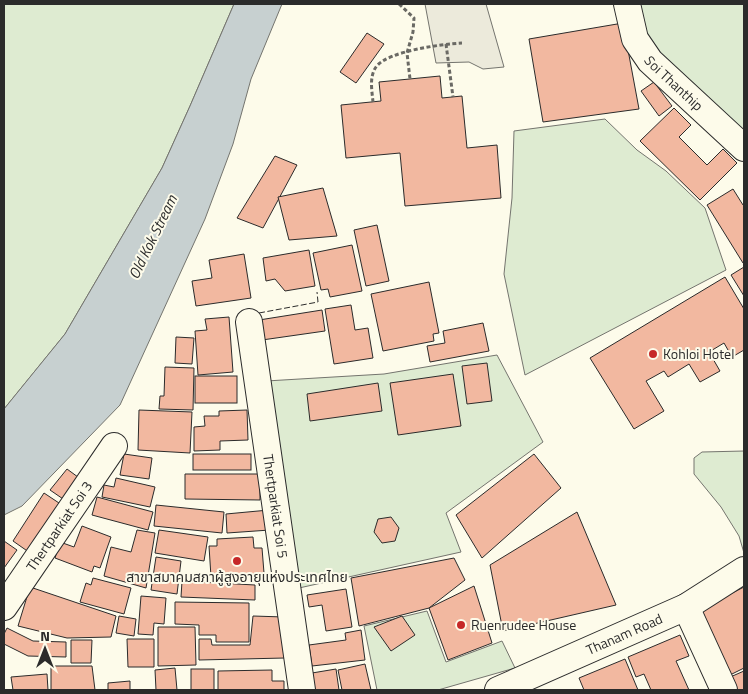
<svg xmlns="http://www.w3.org/2000/svg" width="748" height="694" font-family="'Titillium Web','Noto Sans Thai',sans-serif">
<style>
.green{fill:#deebd1;stroke:#74746e}
.parking{fill:#eceadb;stroke:#74746e}
.water{fill:#c7d0d0;stroke:#74746e}
.building{fill:#f2b8a0;stroke:#2b2b2b}
.lines{fill:none;stroke-linecap:round;stroke-linejoin:round}
.minor-casing{stroke:#2b2b2b;stroke-width:28}
.path{stroke:#6a6964;stroke-width:3;stroke-dasharray:4 2.5;stroke-linecap:butt}
.minor{stroke:#fdfbea;stroke-width:26}
.fence{stroke:#2b2b2b;stroke-width:1;stroke-dasharray:6 2.5;stroke-linecap:butt}
.poi-dot{fill:#c62828;stroke:#fdfbea;stroke-width:2}
.labels{text-anchor:middle;stroke-width:4;stroke-linejoin:round;paint-order:stroke}
.street-label{font-size:14px;fill:#2b2b2b;stroke:#fdfbea}
.poi-label{font-size:14px;fill:#2b2b2b;stroke:#fdfbea;text-anchor:start}
.water-label{font-size:15px;font-style:italic;fill:#2b2b2b;stroke:#fdfbea}
</style>
<rect width="100%" height="100%" fill="#fdfbea"/>
<g class="green">
<path d="M4,4H234L190,106L162,168L65,334L4,409Z"/>
<path d="M627,4H744V148L650,61Z"/>
<path d="M605,119L637,150L666,171L705,208L726,270L525,375L504,274L512,198L514,131Z"/>
<path d="M497,355L543,442L446,513L461,552L299,588L266,381L384,374Z"/>
<path d="M744,451V553L739,536L721,507L694,474V458L702,452Z"/>
<path d="M427,611L446,662L502,641L515,668L438,690H377L364,626Z"/>
</g>
<path class="parking" d="M425,4H486L504,67L483,69L469,62L436,63Z"/>
<path class="water" d="M234,4H282L251,79L233,144L205,219L120,405L22,506L4,515V409L65,334L162,168L190,106Z"/>
<g class="building">
<path d="M623,23L639,109L543,122L529,39Z"/>
<path d="M367,33L384,44L356,83L340,72Z"/>
<path d="M440,76L442,98L462,96L467,148L497,145L501,198L405,206L400,153L346,158L341,105L381,101L379,82Z"/>
<path d="M654,82L672,106L659,116L641,91Z"/>
<path d="M674,108L691,125L679,137L707,165L723,149L737,163L700,200L640,141Z"/>
<path d="M275,156L297,165L263,228L237,218Z"/>
<path d="M323,188L337,236L289,240L278,197Z"/>
<path d="M733,189L743,205L744,204V262L743,263L707,205Z"/>
<path d="M377,225L389,281L366,286L354,230Z"/>
<path d="M352,245L362,291L330,297L328,289L321,290L313,253Z"/>
<path d="M309,250L315,286L285,291L275,279L266,281L263,258Z"/>
<path d="M244,254L251,298L196,306L192,281L212,278L209,260Z"/>
<path d="M744,267V296L731,275Z"/>
<path d="M725,277L744,309V350L732,357L724,343L709,352L720,371L700,382L689,364L668,377L664,371L646,381L664,411L634,429L590,358Z"/>
<path d="M429,282L439,333L433,334L434,341L383,351L371,294Z"/>
<path d="M351,305L355,330L368,328L373,358L334,364L325,309Z"/>
<path d="M322,310L325,331L262,340L259,320Z"/>
<path d="M229,317L233,372L198,375L195,331L207,330L205,319Z"/>
<path d="M483,323L489,351L430,362L427,346L445,343L443,331Z"/>
<path d="M176,337L194,338L192,364L175,363Z"/>
<path d="M487,363L492,401L467,404L462,366Z"/>
<path d="M165,367L194,368L193,410L159,409L160,396H164Z"/>
<path d="M453,374L461,426L398,435L390,383Z"/>
<rect x="195" y="376" width="42" height="27"/>
<path d="M378,383L382,411L310,421L307,394Z"/>
<path d="M139,410L192,412L190,453L138,450Z"/>
<path d="M247,410L248,440L220,441V450L194,451V427L205,426L204,416H219V411Z"/>
<path d="M124,454L152,458L149,479L120,475Z"/>
<rect x="193" y="454" width="58" height="16"/>
<path d="M534,454L561,488L482,558L456,515Z"/>
<path d="M67,469L82,480L66,501L50,490Z"/>
<path d="M185,474H260V500L185,499Z"/>
<path d="M116,478L155,487L150,507L102,497L104,485L114,487Z"/>
<path d="M44,493L65,507L33,555L13,541Z"/>
<path d="M97,497L153,512L148,530L92,515Z"/>
<path d="M156,505L224,512L222,533L154,526Z"/>
<path d="M269,510L270,530L227,533L226,514Z"/>
<path d="M577,512L616,605L503,631L490,565Z"/>
<path d="M391,517L399,528L395,541L382,543L374,532L378,519Z"/>
<path d="M82,526L111,537L100,568L94,566L92,572L55,558L60,542L74,547Z"/>
<path d="M137,530L155,533L146,588L104,576L111,547L131,552Z"/>
<path d="M159,530L208,537L204,561L155,553Z"/>
<path d="M253,537L254,548H262L264,573L211,577L209,546H217V539Z"/>
<path d="M4,541L17,550L4,568Z"/>
<path d="M156,557L181,561L177,594L151,590Z"/>
<path d="M454,558L465,580L429,608L359,626L351,578Z"/>
<path d="M93,578L131,588L124,614L80,602L86,583L91,585Z"/>
<path d="M182,581L255,585V600L181,597Z"/>
<path d="M474,586L492,643L448,660L429,608Z"/>
<path d="M30,587L116,616L111,637L67,638L18,626Z"/>
<path d="M744,587V668L728,676L696,611Z"/>
<path d="M346,589L352,627L326,631L322,605L309,607L307,595Z"/>
<path d="M141,596L166,598L164,624L154,623L153,635L138,634Z"/>
<path d="M175,602L249,603V642H216V635H199V625L175,624Z"/>
<path d="M119,616L136,619L134,636L116,633Z"/>
<path d="M253,616L284,617L285,658L199,660V639H211L212,645H250Z"/>
<path d="M402,616L415,635L391,651L374,627Z"/>
<path d="M158,627H195L196,665L158,666Z"/>
<path d="M7,628L33,641L66,642V657L28,656L4,644V634Z"/>
<path d="M361,630L365,660L312,666L309,645L346,640L345,633Z"/>
<path d="M680,635L689,656L676,661L689,690H651L644,674L636,677L628,657Z"/>
<path d="M127,639H154V667H128Z"/>
<path d="M71,640H92L91,663H71Z"/>
<path d="M625,659L638,690H584L579,678Z"/>
<path d="M365,664L371,690H342L338,670Z"/>
<path d="M51,666H92L95,690H51Z"/>
<path d="M175,668L177,690H156L155,670Z"/>
<rect x="191" y="669" width="23" height="21"/>
<path d="M336,669L339,690H315L312,673Z"/>
<path d="M272,670V681H284V690H218V671Z"/>
<path d="M744,671V690H733L728,678Z"/>
<path d="M47,674L48,690H13L11,677Z"/>
<path d="M130,681V690H108V683Z"/>
</g>
<g class="lines">
<defs>
<g id="minor">
<path id="s1" d="M627,4L635,39L650,61L744,148"/>
<path id="s2" d="M249,322L302,690"/>
<path id="s3" d="M4,607L114,446"/>
<path d="M686,607L724,690"/>
<path id="s4" d="M498,690L686,607L744,570"/>
</g>
</defs>
<use href="#minor" class="minor-casing"/>
<g class="path">
<path d="M399,4L414,18L413,32L407,53L410,79"/>
<path d="M446,44L453,97"/>
<path d="M373,102C372,91 369,77 376,67C387,51 443,44 462,43"/>
</g>
<use href="#minor" class="minor"/>
<path class="fence" d="M259,313L318,302L317,292"/>
</g>
<g class="poi-dot">
<circle cx="653" cy="354" r="5"/>
<circle cx="237" cy="561" r="5"/>
<circle cx="461" cy="625" r="5"/>
</g>
<g class="labels">
<g class="street-label">
<text dy="5" stroke="none"><textPath href="#s1" startOffset="95">Soi Thanthip</textPath></text>
<text dy="5" stroke="none"><textPath href="#s2" startOffset="186">Thertparkiat Soi 5</textPath></text>
<text dy="5" stroke="none"><textPath href="#s3" startOffset="98">Thertparkiat Soi 3</textPath></text>
<text dy="5" stroke="none"><textPath href="#s4" startOffset="138">Thanam Road</textPath></text>
</g>
<g class="poi-label">
<text x="663" y="359">Kohloi Hotel</text>
<text x="237" y="582" text-anchor="middle">สาขาสมาคมสภาผู้สูงอายุแห่งประเทศไทย</text>
<text x="471" y="630">Ruenrudee House</text>
</g>
<g class="water-label">
<text transform="translate(153 237) rotate(-64)" y="5">Old Kok Stream</text>
</g>
</g>
<rect width="748" height="694" fill="none" stroke="#2b2b2b" stroke-width="10"/>
<g transform="translate(45 649)" stroke="#fdfbea" stroke-width="4" paint-order="stroke">
<path d="M0-4L9 19L0 12L-9 19Z" fill="#2b2b2b"/>
<text y="-8" font-size="14" font-weight="bold" text-anchor="middle" fill="#2b2b2b">N</text>
</g>
</svg>
